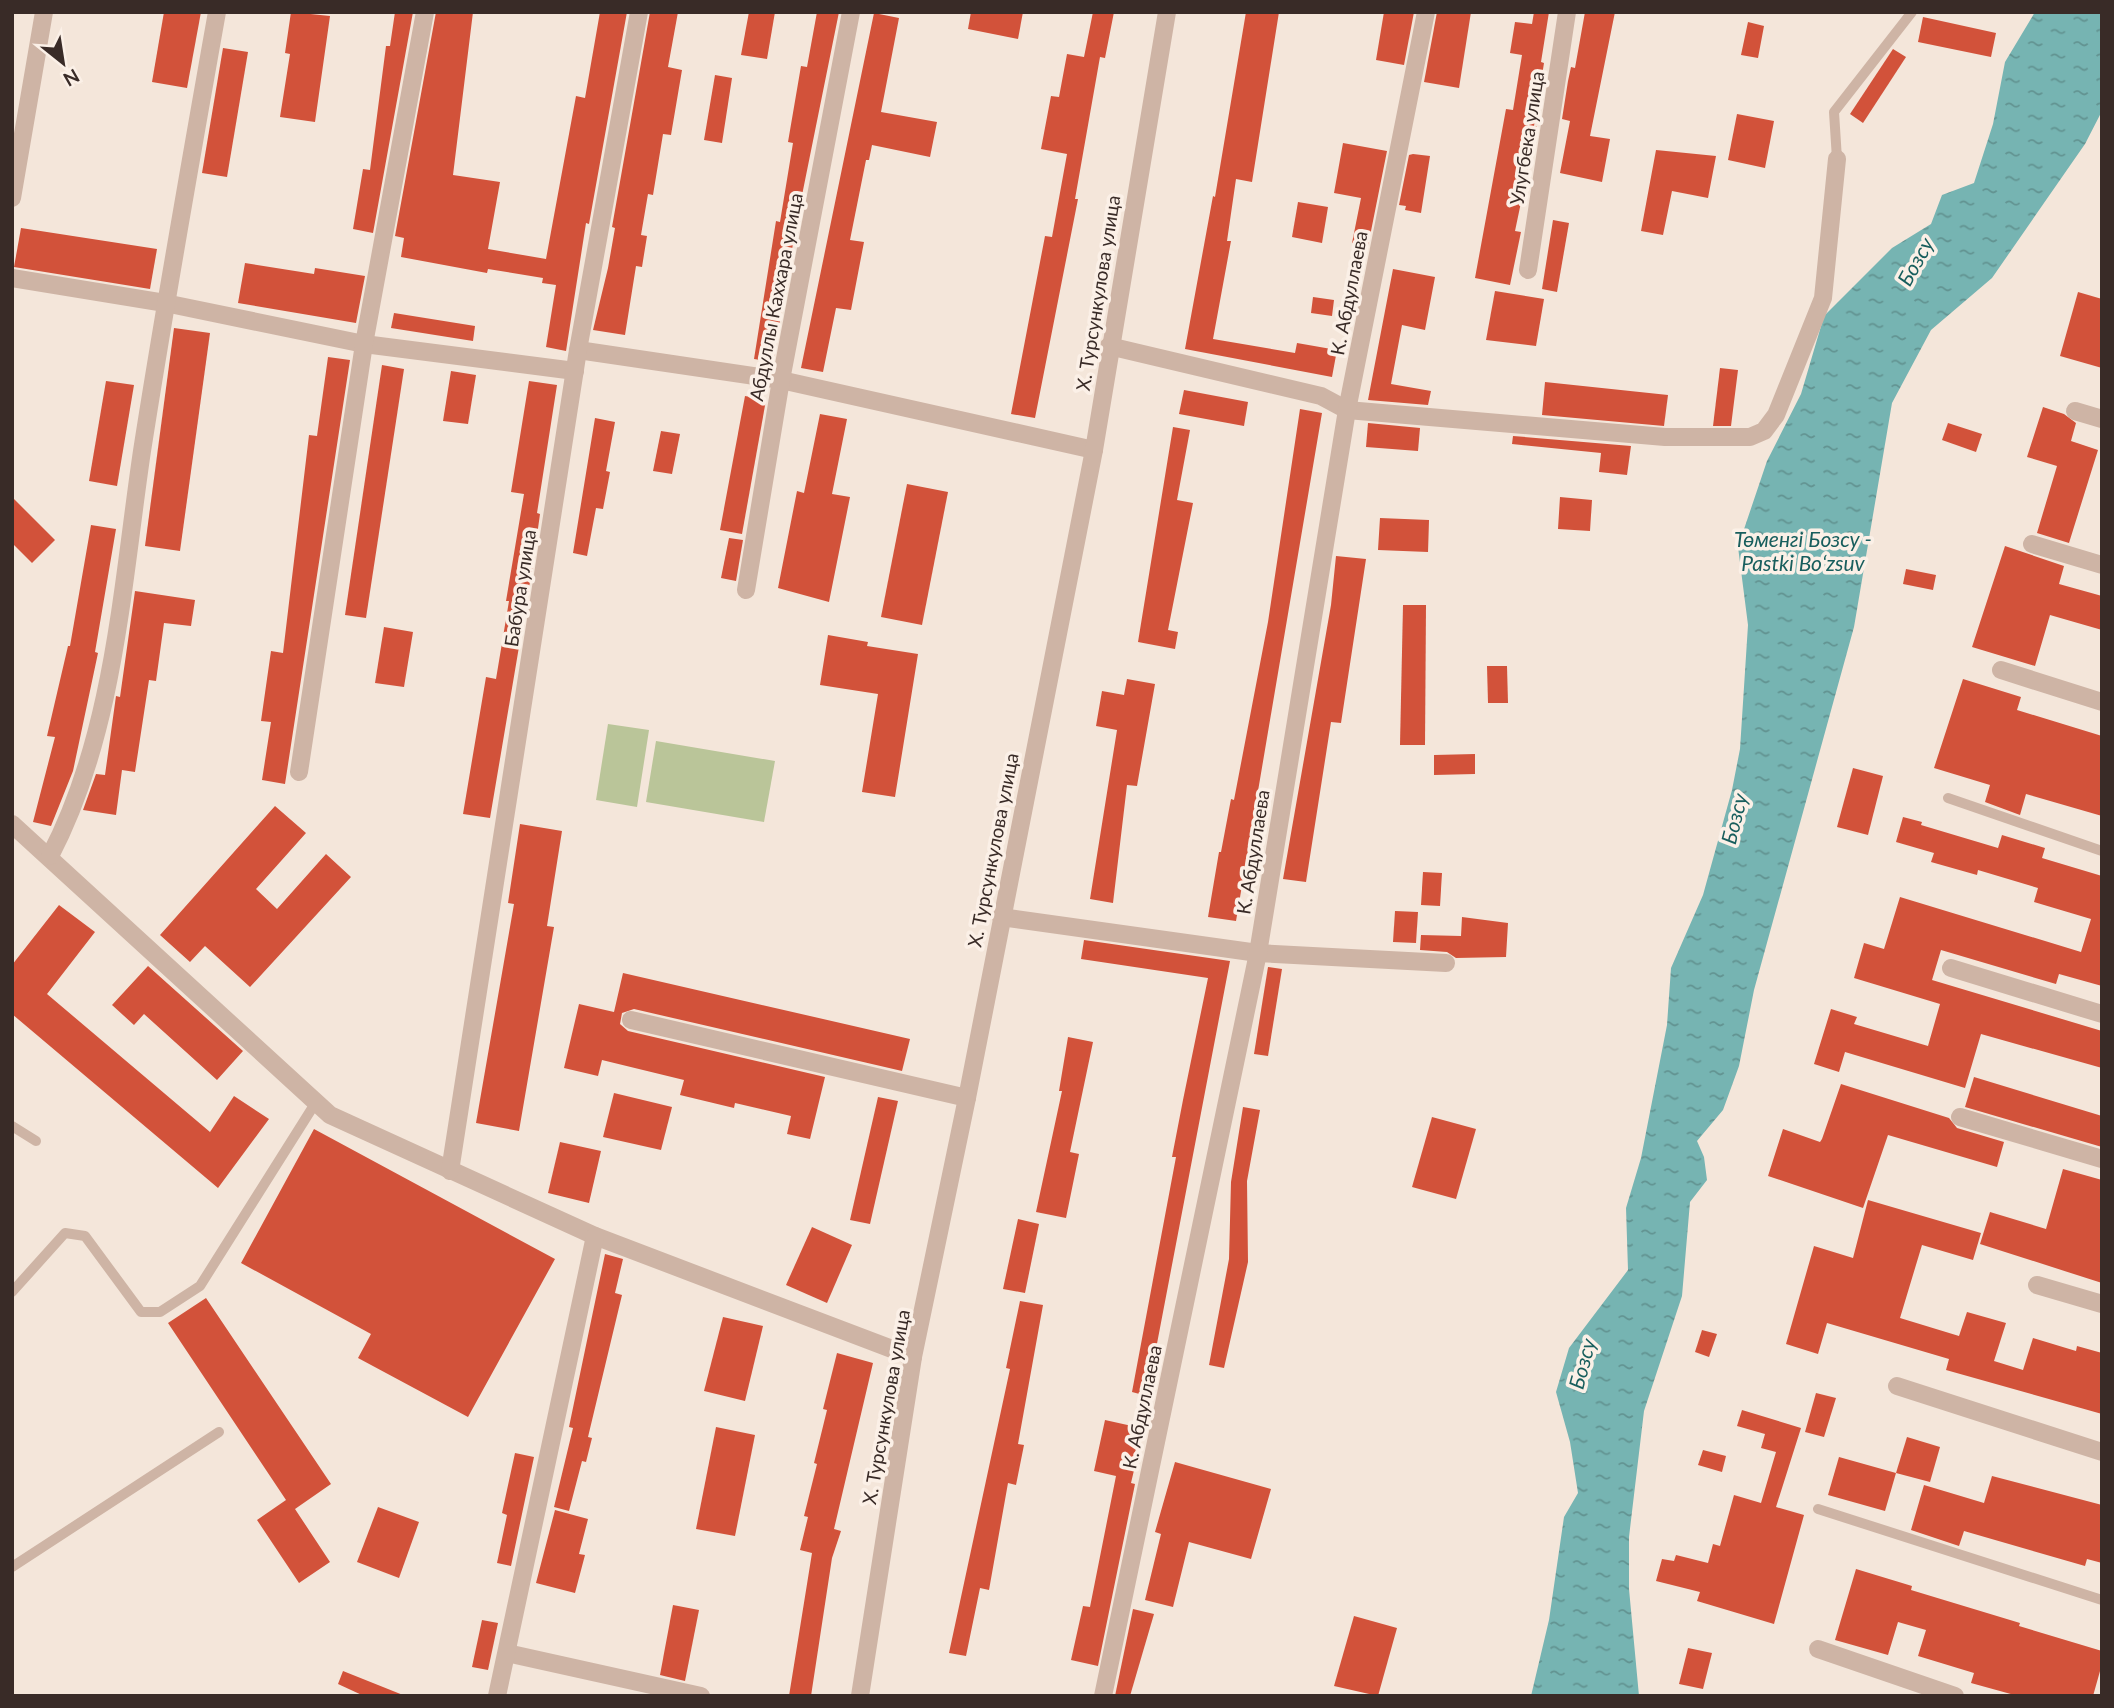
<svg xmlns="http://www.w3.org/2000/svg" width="2114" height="1708" font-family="Lato,sans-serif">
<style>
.grass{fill:#bac599}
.water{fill:url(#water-ripples)}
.building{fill:#d2523a}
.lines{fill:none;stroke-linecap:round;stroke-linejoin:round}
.service{stroke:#ceb4a5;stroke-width:10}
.minor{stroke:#ceb4a5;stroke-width:18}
.tertiary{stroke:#ceb4a5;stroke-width:18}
.labels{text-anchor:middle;stroke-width:7;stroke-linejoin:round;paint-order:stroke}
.street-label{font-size:19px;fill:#392b27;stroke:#fbf0e7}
.water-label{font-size:21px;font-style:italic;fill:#185e5d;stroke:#fbf0e7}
</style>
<defs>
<pattern id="water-ripples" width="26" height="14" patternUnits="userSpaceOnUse" patternTransform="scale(1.75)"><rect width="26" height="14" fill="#76b4b2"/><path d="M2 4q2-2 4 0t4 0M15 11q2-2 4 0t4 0" fill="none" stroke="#629391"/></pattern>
</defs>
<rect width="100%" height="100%" fill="#f4e6da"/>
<g class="grass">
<path d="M608,724L649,730L637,807L596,800Z"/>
<path d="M656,741L775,761L764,822L646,802Z"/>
</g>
<path class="water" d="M2035,12H2102V111L2085,144L1992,278L1931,330L1892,403L1854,627L1754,990L1739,1066L1723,1110L1697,1141L1704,1157L1707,1180L1690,1202L1682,1296L1644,1411L1629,1537V1589L1639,1696H1531L1549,1620L1564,1517L1578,1493L1570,1442L1556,1392L1569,1348L1628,1270L1626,1208L1641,1158L1667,1025L1671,968L1703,895L1732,790L1740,749L1748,625L1738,547L1767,461L1801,394L1824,316L1892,248L1931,224L1942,195L1974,183L1993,124L2005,62Z"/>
<g class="building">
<path d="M164,12H201L187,88L152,82Z"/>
<path d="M291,12L330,16L315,122L280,117L290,54L285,53Z"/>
<path d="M395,12H413L373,233L353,229L363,169L370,170L386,46H390Z"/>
<path d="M436,12H473L453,175L500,182L488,249L546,259L576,96L585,98L600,12H627L589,224L586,223L566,351L546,347L556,285L542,283L543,278L488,269L487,273L401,257L404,238L395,236Z"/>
<path d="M650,12H678L668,67L682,70L671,135L663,134L653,195L648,194L641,235L647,236L642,267L636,266L625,335L593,330L608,268L615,228L612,227Z"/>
<path d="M749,12H775L767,59L741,55Z"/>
<path d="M817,12H839L797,220L773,362L754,359L776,221L780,222L793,143L788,142L801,66L807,67Z"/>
<path d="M971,12H1023L1018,39L968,29Z"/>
<path d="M1093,12H1114L1105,58L1100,57L1075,199H1078L1035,418L1011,414L1045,236L1052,237L1067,154L1041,149L1051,96L1059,97L1067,54L1084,57Z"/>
<path d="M1246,12H1279L1252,182L1236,179L1227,241H1231L1213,339L1295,353L1297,343L1337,350L1332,377L1185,349L1213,196L1215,197Z"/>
<path d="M1384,12H1414L1404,65L1376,60Z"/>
<path d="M1437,12H1471L1459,88L1424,82Z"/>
<path d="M1534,12H1549L1541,62L1544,63L1534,126H1537L1515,231L1521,232L1510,285L1475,278L1506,109L1513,110L1522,55L1510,53L1515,22L1532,24Z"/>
<path d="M1585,12H1615L1590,136L1610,139L1602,182L1560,173L1570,121L1562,119L1568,81L1571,67L1575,68Z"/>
<path d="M874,13L899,18L881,112L937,122L930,157L872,145L869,160H866L850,240L864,242L851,310L836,308L823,372L801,368Z"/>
<path d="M1923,17L1996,33L1991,57L1918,42Z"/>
<path d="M1748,22L1764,26L1758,58L1741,55Z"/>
<path d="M223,48L248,52L227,177L202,173Z"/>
<path d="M1893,49L1906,57L1863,123L1850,114Z"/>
<path d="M715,75L732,78L722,143L704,140Z"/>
<path d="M1737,114L1774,121L1765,168L1728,160Z"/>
<path d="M1343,143L1387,151L1368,246L1352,243L1361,198L1334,193Z"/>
<path d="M1656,150L1716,156L1708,198L1672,191L1663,235L1641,231Z"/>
<path d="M1413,154L1430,156L1421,213L1405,210L1406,206L1399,205L1409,155Z"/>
<path d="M1298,202L1328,207L1322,243L1292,237Z"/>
<path d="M1553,220L1569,223L1557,292L1542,289Z"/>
<path d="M21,228L157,249L150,289L14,267Z"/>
<path d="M245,263L314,274L315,268L365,276L356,323L238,303Z"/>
<path d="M1393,269L1435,277L1425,330L1402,325L1391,384L1431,391L1428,405L1368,400Z"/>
<path d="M1495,291L1544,299L1536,346L1486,340Z"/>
<path d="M2078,292L2102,299V368L2060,356Z"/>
<path d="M1313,297L1334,300L1332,316L1311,313Z"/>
<path d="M394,313L475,326L473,341L391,328Z"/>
<path d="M174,328L210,333L180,551L145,546Z"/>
<path d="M328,357L350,360L285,784L262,780L271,722L261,721L271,651L283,653L309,435L317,436Z"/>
<path d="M382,365L404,369L366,618L345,615Z"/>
<path d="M1720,368L1738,370L1731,426H1713Z"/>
<path d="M451,371L476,375L468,424L443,421Z"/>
<path d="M106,381L134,385L117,486L89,481Z"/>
<path d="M529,381L557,385L537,513L540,514L533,564L490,818L463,814L486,677L496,679L509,601H506L524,494L511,492Z"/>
<path d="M1545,382L1668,395L1664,426L1542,415Z"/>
<path d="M1184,390L1248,402L1244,426L1179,414Z"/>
<path d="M745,396L766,400L742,534L720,530Z"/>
<path d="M2043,407L2064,414L2076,423L2071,441L2098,450L2069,543L2037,533L2057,466L2027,457Z"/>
<path d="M1300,409L1322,413L1236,921L1208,917L1219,852H1221L1231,799L1234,800L1268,622Z"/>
<path d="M820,414L847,419L832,494L850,497L829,602L778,588L797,491L804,493Z"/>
<path d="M595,418L615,422L606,471L610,472L603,509L596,508L587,556L573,553Z"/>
<path d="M1368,423L1420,428L1418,451L1366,447Z"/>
<path d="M1948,423L1982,434L1976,452L1942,440Z"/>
<path d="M1173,427L1190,430L1177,500L1193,503L1168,630L1178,632L1175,649L1138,642Z"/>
<path d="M661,431L680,434L672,474L653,471Z"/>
<path d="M1513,436L1631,446L1627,475L1599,472L1601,453L1512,444Z"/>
<path d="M907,484L948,492L922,625L881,617Z"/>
<path d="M12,497L55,540L32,563L12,543Z"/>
<path d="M1560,497L1592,500L1590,531L1558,529Z"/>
<path d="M1380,518L1429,520L1428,552L1378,550Z"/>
<path d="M91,525L116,529L95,652L98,653L73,771L51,826L33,822L55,737L47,736L68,646H70Z"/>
<path d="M729,538L743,540L736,581L721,578Z"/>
<path d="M2005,546L2064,566L2059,584L2102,596V630L2050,615L2035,666L1972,647Z"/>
<path d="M1336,556L1366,559L1341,723L1331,722L1306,882L1283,879L1331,605Z"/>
<path d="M1906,569L1936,575L1933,590L1903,584Z"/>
<path d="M135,591L195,600L191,626L164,623L156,681L149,680L135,772L122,770L116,815L83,810L96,774L105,775L116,696L120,697Z"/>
<path d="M1403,605H1426L1425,745H1400Z"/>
<path d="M384,627L413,632L404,687L375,683Z"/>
<path d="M828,635L868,642L867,646L918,654L895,797L862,792L878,694L820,685Z"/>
<path d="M1487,666H1507L1508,703H1488Z"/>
<path d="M1127,679L1155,684L1137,786L1127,785L1113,903L1090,899L1117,730L1096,726L1102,691L1124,695Z"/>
<path d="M1963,679L2021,697L2017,710L2102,736V816L2026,794L2020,815L1985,802L1990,785L1934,768Z"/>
<path d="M1475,754V774L1434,775V755Z"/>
<path d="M1853,768L1883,776L1868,835L1837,827Z"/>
<path d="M275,806L306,833L256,889L277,909L326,854L351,877L250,987L205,946L190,962L160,935Z"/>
<path d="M1903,817L1922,822L1921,825L1998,848L2002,835L2045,848L2042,858L2102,876V986L2059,974L2056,984L1941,950L1932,980L2102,1031V1068L1981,1034L1965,1088L1845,1052L1839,1072L1814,1064L1831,1009L1857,1017L1854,1024L1928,1046L1940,1004L1854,978L1864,943L1884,949L1900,897L2081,952L2091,919L2034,902L2038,888L1978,870L1977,875L1931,862L1934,853L1896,842Z"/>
<path d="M520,824L562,831L547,926L554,927L519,1131L476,1123L514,904L508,903Z"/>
<path d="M1423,872L1442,873L1440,906L1421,905Z"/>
<path d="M59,905L95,932L47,994L210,1132L234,1096L269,1119L218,1188L12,1014V965Z"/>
<path d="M1395,911L1418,912L1416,943L1393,942Z"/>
<path d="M1462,917L1508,923L1506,957L1456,958L1447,952L1420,950L1421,935L1461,936Z"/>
<path d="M1084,940L1230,961L1147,1396L1132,1392L1176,1157H1172L1183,1100L1208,978L1081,959Z"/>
<path d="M148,966L243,1051L217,1080L144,1014L134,1025L112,1005Z"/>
<path d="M1268,967L1282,969L1268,1056L1254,1054Z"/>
<path d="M623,973L910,1039L902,1071L634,1009L622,1013L620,1024L628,1031L825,1077L810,1139L787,1134L791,1116L735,1103L734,1108L680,1095L684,1080L602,1060L598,1076L564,1068L579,1004L614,1012Z"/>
<path d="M1068,1037L1093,1042L1070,1152L1079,1154L1066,1218L1036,1212L1062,1091H1059Z"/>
<path d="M1974,1077L2102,1116V1147L1965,1107Z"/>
<path d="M1841,1084L1949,1118L1957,1128L2004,1142L1997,1167L1888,1135L1863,1208L1768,1176L1783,1129L1820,1142L1822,1139Z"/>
<path d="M614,1093L672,1107L661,1150L603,1137Z"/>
<path d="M878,1097L898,1101L870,1224L850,1220Z"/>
<path d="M1243,1107L1260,1110L1247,1181L1248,1262L1224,1368L1209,1365L1229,1259L1231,1182Z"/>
<path d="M1432,1117L1476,1129L1456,1199L1412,1187Z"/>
<path d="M314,1129L555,1259L468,1417L358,1358L371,1334L241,1263Z"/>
<path d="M560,1142L601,1151L589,1203L548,1193Z"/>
<path d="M2063,1169L2102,1180V1283L1980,1244L1990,1212L2046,1229Z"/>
<path d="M1868,1200L1981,1233L1973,1260L1922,1245L1900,1318L1959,1336L1967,1312L2006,1323L1994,1361L2023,1370L2033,1338L2076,1351L2077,1346L2102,1353V1414L1946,1370L1949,1359L1827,1323L1818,1354L1786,1344L1814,1246L1853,1258Z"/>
<path d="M1018,1219L1039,1224L1025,1293L1003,1289Z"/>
<path d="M812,1227L852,1245L827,1303L786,1285Z"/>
<path d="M605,1254L623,1259L615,1293L622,1295L588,1437L592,1438L586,1462L582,1461L569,1511L554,1507L573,1428L569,1427Z"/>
<path d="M206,1298L331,1484L295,1509L330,1562L299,1583L257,1520L286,1500L168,1323Z"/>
<path d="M1020,1301L1043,1305L1018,1444L1024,1445L1016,1485L1008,1483L989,1590L980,1588L966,1656L949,1653L1010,1369L1006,1368Z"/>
<path d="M723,1317L763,1326L745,1401L704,1391Z"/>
<path d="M1702,1330L1717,1334L1709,1357L1695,1352Z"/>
<path d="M837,1353L873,1363L834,1529L841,1531L832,1558L811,1696H789L812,1553L800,1550L808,1517L804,1516L817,1464L814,1463L827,1410L823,1409Z"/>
<path d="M1816,1393L1836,1398L1824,1437L1805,1432Z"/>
<path d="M1742,1410L1801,1428L1776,1507L1804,1515L1774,1624L1697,1601L1700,1592L1656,1581L1662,1559L1674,1561L1676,1555L1708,1563L1713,1544L1720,1546L1734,1495L1761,1503L1776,1452L1761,1448L1765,1434L1737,1426Z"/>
<path d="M1105,1420L1141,1428L1132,1465L1135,1466L1131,1483L1135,1484L1098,1666L1071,1660L1083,1606L1090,1607L1116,1476L1094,1471Z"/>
<path d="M716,1427L755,1435L735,1536L696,1529Z"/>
<path d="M1907,1437L1940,1447L1930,1482L1896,1473Z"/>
<path d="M1703,1450L1726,1456L1722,1472L1698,1465Z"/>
<path d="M515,1453L534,1457L511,1566L497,1563L507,1515L502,1513Z"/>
<path d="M1839,1457L1896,1473L1885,1511L1828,1495Z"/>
<path d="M1175,1462L1271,1489L1251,1559L1189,1542L1173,1607L1145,1600L1161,1534L1155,1532Z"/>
<path d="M1992,1476L2102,1505V1563L2087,1559L2085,1566L1964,1531L1959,1546L1911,1530L1924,1485L1984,1503Z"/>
<path d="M378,1507L419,1522L399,1578L357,1562Z"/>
<path d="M555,1510L588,1519L579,1554L585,1555L575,1593L536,1583Z"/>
<path d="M1856,1569L1912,1586L1911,1590L2020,1623L2019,1626L2102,1651V1664L2093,1696H2018L1971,1683L1974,1673L1918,1656L1926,1630L1898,1622L1888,1655L1835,1640Z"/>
<path d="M673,1605L699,1610L685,1681L660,1675Z"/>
<path d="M1133,1609L1154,1614L1130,1696H1115Z"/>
<path d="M1354,1616L1397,1628L1378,1696L1334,1686Z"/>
<path d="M482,1620L498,1623L488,1670L472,1667Z"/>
<path d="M1688,1648L1712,1653L1703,1689L1679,1684Z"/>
<path d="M343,1671L403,1695V1696H364L338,1684Z"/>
</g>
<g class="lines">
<g class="service">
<path d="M1837,159L1834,112L1912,12"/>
<path d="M1948,798L2102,851"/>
<path d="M12,1126L36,1141"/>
<path d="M12,1292L65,1233L85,1236L141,1312H160L200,1286L316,1102"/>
<path d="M1818,1509L2102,1600"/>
<path d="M12,1567L219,1432"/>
</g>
<g class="minor">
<path d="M12,198L44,12"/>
<path d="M1528,270L1567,12"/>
<path d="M12,278L165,303L364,344L575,371"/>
<path d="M1109,346L1321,396L1347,410L1665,437H1750L1764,431L1776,415L1823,298L1837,159"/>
<path d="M578,350L781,380L1094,450"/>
<path d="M2075,411L2102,419"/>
<path d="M2032,544L2102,565"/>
<path d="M746,590L781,380L851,12"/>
<path d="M2001,670L2102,702"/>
<path d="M299,772L364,344L425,12"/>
<path d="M12,824L330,1115L595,1236L913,1357"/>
<path d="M50,856C114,734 122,586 142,451C165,304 191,158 217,12"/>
<path d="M1001,917L1258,953L1446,963"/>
<path d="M1951,968L2102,1014"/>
<path d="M631,1020L967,1098"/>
<path d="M1960,1117L2102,1159"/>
<path d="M450,1171L578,350L639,12"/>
<path d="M2037,1285L2102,1304"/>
<path d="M1897,1386L2102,1452"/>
<path d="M1818,1649L1955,1696"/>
<path d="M507,1653L701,1696"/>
<path d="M497,1696L595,1236"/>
<path d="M1103,1696L1258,953L1347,410L1426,12"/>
</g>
<path class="tertiary" d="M860,1696L913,1357L967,1098L1094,450L1167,12"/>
</g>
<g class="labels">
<g class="street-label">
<text transform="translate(1527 138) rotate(-81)" y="7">Улугбека улица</text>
<text transform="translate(1098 293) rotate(-81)" y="7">Х. Турсункулова улица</text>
<text transform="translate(1349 293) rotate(-79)" y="7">К. Абдуллаева</text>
<text transform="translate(776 297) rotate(-79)" y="7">Абдуллы Каххара улица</text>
<text transform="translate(520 588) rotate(-81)" y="7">Бабура улица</text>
<text transform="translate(993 850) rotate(-79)" y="7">Х. Турсункулова улица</text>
<text transform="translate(1253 852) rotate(-81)" y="7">К. Абдуллаева</text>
<text transform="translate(886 1407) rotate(-80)" y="7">Х. Турсункулова улица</text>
<text transform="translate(1142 1407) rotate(-78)" y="7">К. Абдуллаева</text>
</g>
<g class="water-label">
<text transform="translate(1916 262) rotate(-61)" y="7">Бозсу</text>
<text x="1803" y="547">Төменгі Бозсу -<tspan x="1803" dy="24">Pastki Boʻzsuv</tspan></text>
<text transform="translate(1735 819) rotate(-76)" y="7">Бозсу</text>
<text transform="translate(1583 1364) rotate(-75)" y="7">Бозсу</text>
</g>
</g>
<rect width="2114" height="1708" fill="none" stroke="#392b27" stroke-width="28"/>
<g transform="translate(63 63) rotate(150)" stroke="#fbf0e7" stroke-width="5" paint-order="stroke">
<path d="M0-5L12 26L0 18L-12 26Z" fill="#392b27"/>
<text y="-10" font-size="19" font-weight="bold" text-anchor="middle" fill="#392b27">N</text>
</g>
</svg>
